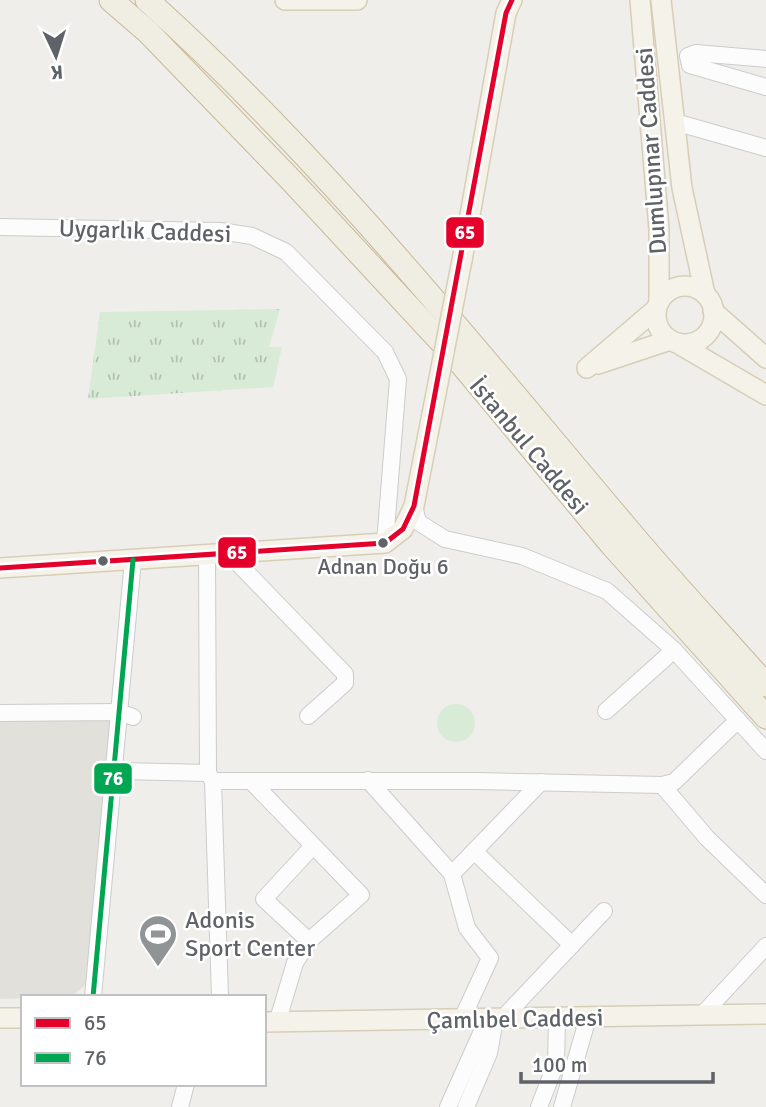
<svg xmlns="http://www.w3.org/2000/svg" width="766" height="1107" font-family="Signika,sans-serif">
<style>
.education{fill:#e2e0da}
.park{fill:url(#park-tufts)}
.garden{fill:#d8ebd6}
.lines{fill:none;stroke-linecap:round;stroke-linejoin:round}
.minor-casing{stroke:#cbcccc;stroke-width:18}
.major-casing{stroke:#d7ceb8;stroke-width:22}
.highway-casing{stroke:#c8b996;stroke-width:25}
.minor{stroke:#fdfcfc;stroke-width:16}
.major{stroke:#f4f2e9;stroke-width:19}
.highway{stroke:#f0ede3;stroke-width:23}
.major-bridge-casing{stroke:#d7ceb8;stroke-width:22;stroke-linecap:butt}
.major-bridge{stroke:#f4f2e9;stroke-width:19}
.bus-1-casing{stroke:#fff;stroke-width:10}
.bus-2-casing{stroke:#fff;stroke-width:10}
.bus-1{stroke:#e4002b;stroke-width:5}
.bus-2{stroke:#00a651;stroke-width:5}
.bus-dot{fill:#5f6368;stroke:#fff;stroke-width:2.5}
.labels{text-anchor:middle;stroke-width:5;stroke-linejoin:round;paint-order:stroke}
.bus-label{font-size:22px;fill:#5f6368;stroke:#fff}
.street-label{font-size:24px;fill:#5f6368;stroke:#fff}
.poi-label{font-size:24px;fill:#5f6368;stroke:#fff;text-anchor:start}
.line-badge{stroke:#fff;stroke-width:2.5}
.badge-label{font-size:19px;text-anchor:middle;font-weight:bold;fill:#fff}
</style>
<defs>
<pattern id="park-tufts" width="24" height="20" patternUnits="userSpaceOnUse" patternTransform="scale(1.75)"><rect width="24" height="20" fill="#d8ebd6"/><path d="M3 7l-1-3M5 7V3M7 7l1-3M15 17l-1-3M17 17v-4M19 17l1-3" fill="none" stroke="#b2c2b1"/></pattern>
</defs>
<rect width="100%" height="100%" fill="#efeeea"/>
<path class="education" d="M0,720H114L90,981L71,997L0,999Z"/>
<path class="park" d="M280,309L269,347H282L273,387L88,399L100,312Z"/>
<circle class="garden" cx="456" cy="723" r="19"/>
<g class="lines">
<defs>
<g id="minor">
<path d="M766,59L696,53L688,56L690,65L766,87"/>
<path d="M675,122L766,148"/>
<path d="M0,227L220,231L252,236L286,252L385,352L398,379L385,543"/>
<path d="M414,506L418,522L445,539L522,556L607,591L674,650L766,751"/>
<path d="M229,554L345,674V683L308,716"/>
<path d="M207,555L208,773L213,781L220,997"/>
<path d="M606,711L674,650"/>
<path d="M0,713L119,712L133,717"/>
<path d="M122,771L208,773"/>
<path d="M368,780L452,874L467,928L490,958L461,1021"/>
<path d="M213,781H477L662,785L674,782L738,720"/>
<path d="M251,781L361,895L309,941L295,963L277,1023"/>
<path d="M662,785L707,838L766,895"/>
<path d="M475,852L572,945"/>
<path d="M452,874L541,782"/>
<path d="M309,941L264,899L313,846"/>
<path d="M93,997L133,560"/>
<path d="M702,1015L766,946"/>
<path d="M501,1020L604,911"/>
<path d="M180,1107L186,1084"/>
<path d="M448,1107L487,1020"/>
<path d="M466,1107L489,1053L495,1020"/>
<path d="M539,1107L556,1063L557,1019"/>
<path d="M562,1107L588,1018"/>
</g>
<g id="major">
<path d="M285,0H357"/>
<path d="M640,0L659,229V302"/>
<path d="M661,0L682,188L705,294"/>
<path d="M462,260L506,13L512,0"/>
<circle cx="685" cy="315" r="29"/>
<path d="M713,311L766,358"/>
<path d="M677,343L766,395"/>
<path d="M598,364L670,340"/>
<path d="M587,368L656,309"/>
<path d="M0,568L385,543L403,529L414,506L432,414"/>
<path d="M0,1018H23"/>
<path d="M264,1022L766,1014"/>
</g>
<g id="highway">
<path d="M111,0L148,32L292,181L458,360L611,544L766,717"/>
<path d="M147,0C324,159 472,345 625,526C670,580 719,632 766,685"/>
</g>
</defs>
<use href="#minor" class="minor-casing"/>
<use href="#major" class="major-casing"/>
<use href="#highway" class="highway-casing"/>
<use href="#minor" class="minor"/>
<use href="#major" class="major"/>
<use href="#highway" class="highway"/>
<defs>
<path id="major-bridge" d="M432,414L462,260"/>
</defs>
<use href="#major-bridge" class="major-bridge-casing"/>
<use href="#major-bridge" class="major-bridge"/>
<defs>
<path id="bus-1" d="M0,568L385,543L403,529L414,506L506,13L512,0"/>
<path id="bus-2" d="M93,997L133,560"/>
</defs>
<use href="#bus-1" class="bus-1-casing"/>
<use href="#bus-2" class="bus-2-casing"/>
<use href="#bus-1" class="bus-1"/>
<use href="#bus-2" class="bus-2"/>
</g>
<defs>
<symbol id="stadium-pin" viewBox="-11 -11 22 30"><path d="M0 17L-7.5 6A9.5 9.5 0 1 1 7.5 6Z" fill="#919496" stroke="#fff"/><path d="M0-5a6.5 5 0 1 0 0 10a6.5 5 0 1 0 0-10ZM-3.5-1.8h7v3.6h-7Z" fill="#fff"/></symbol>
</defs>
<g fill-rule="evenodd">
<use href="#stadium-pin" x="136" y="912" width="44" height="60"/>
</g>
<g class="bus-dot">
<circle cx="383" cy="543" r="6"/>
<circle cx="103" cy="561" r="6"/>
</g>
<g class="labels">
<g class="bus-label">
<text x="383" y="574">Adnan Doğu 6</text>
</g>
<g class="street-label">
<text transform="translate(651 151) rotate(-94)" y="8">Dumlupınar Caddesi</text>
<text transform="translate(145 231) rotate(2)" y="8">Uygarlık Caddesi</text>
<text transform="translate(529 446) rotate(50)" y="8">İstanbul Caddesi</text>
<text transform="translate(515 1019) rotate(-1)" y="8">Çamlıbel Caddesi</text>
</g>
<g class="poi-label">
<text x="185" y="928">Adonis<tspan x="185" dy="28">Sport Center</tspan></text>
</g>
</g>
<g class="line-badge">
<rect x="445" y="216" width="40" height="33" rx="7" fill="#e4002b"/>
<rect x="217" y="536" width="40" height="33" rx="7" fill="#e4002b"/>
<rect x="93" y="762" width="40" height="33" rx="7" fill="#00a651"/>
</g>
<g class="badge-label">
<text x="465" y="239">65</text>
<text x="237" y="559">65</text>
<text x="113" y="785">76</text>
</g>
<rect x="21" y="995" width="245" height="91" fill="#ffffff" stroke="#bfc1c3" stroke-width="2"/>
<rect x="35" y="1018" width="35" height="10" fill="#e4002b" stroke="#bfc1c3" stroke-width="2"/>
<text x="84" y="1030" font-size="21" fill="#5f6368">65</text>
<rect x="35" y="1053" width="35" height="10" fill="#00a651" stroke="#bfc1c3" stroke-width="2"/>
<text x="84" y="1065" font-size="21" fill="#5f6368">76</text>
<g transform="translate(56 56) rotate(176)" stroke="#ffffff" stroke-width="5" paint-order="stroke">
<path d="M0-5L12 26L0 18L-12 26Z" fill="#5f6368"/>
<text y="-10" font-size="19" font-weight="bold" text-anchor="middle" fill="#5f6368">K</text>
</g>
<path d="M521 1072v10h192v-10" fill="none" stroke="#5f6368" stroke-width="3.5"/>
<text x="532" y="1072" font-size="21" fill="#5f6368" stroke="#ffffff" stroke-width="5" paint-order="stroke">100 m</text>
</svg>
